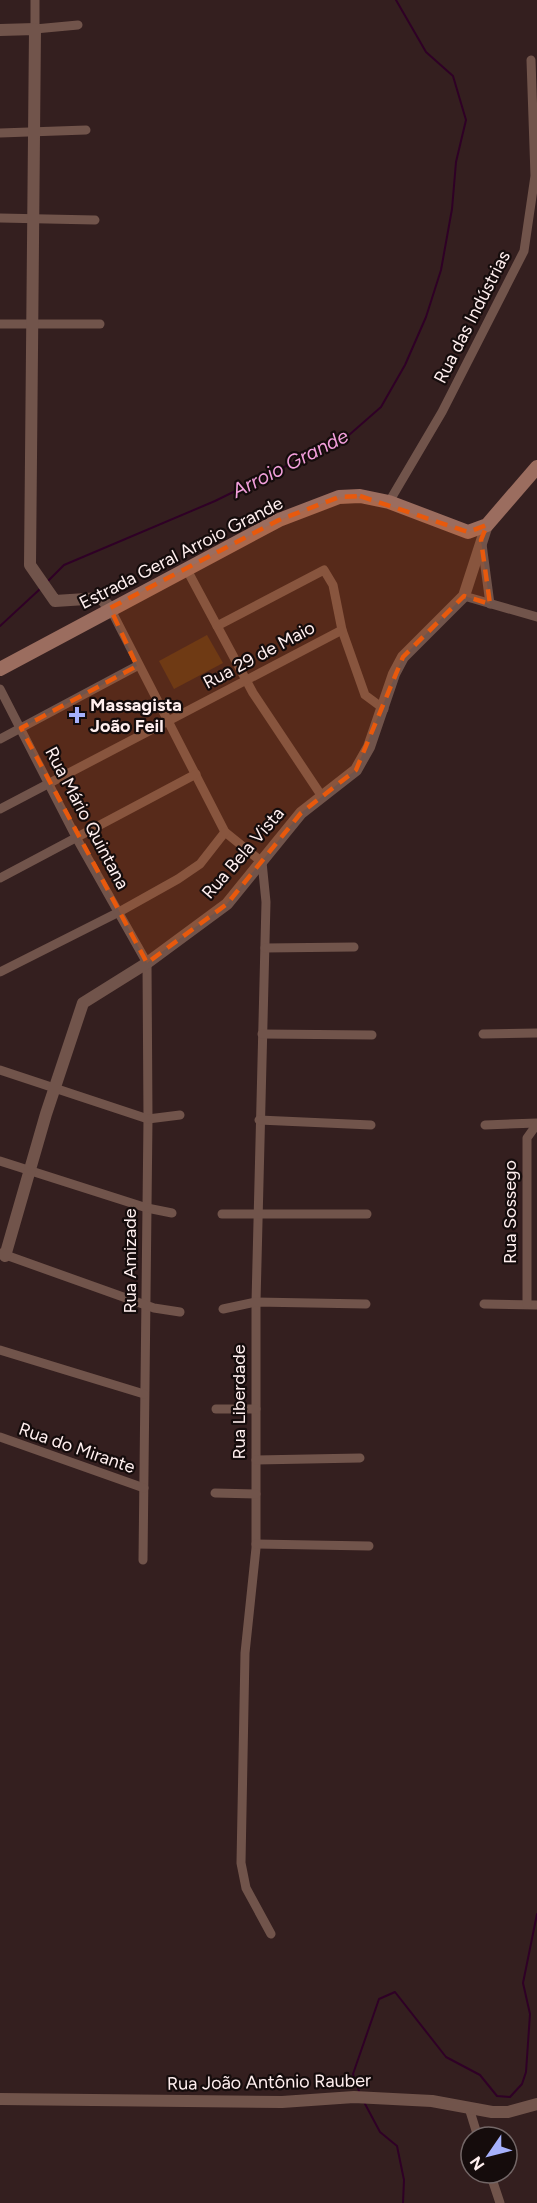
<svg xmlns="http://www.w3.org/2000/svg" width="537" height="2203" font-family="Figtree,sans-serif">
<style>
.green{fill:#523217}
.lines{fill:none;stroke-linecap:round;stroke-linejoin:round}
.stream{stroke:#2f0026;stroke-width:2}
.minor{stroke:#71544b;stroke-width:9}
.tertiary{stroke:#71544b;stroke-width:12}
.secondary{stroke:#9b6d5f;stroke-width:14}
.marked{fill:#e8590c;fill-opacity:0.2;stroke:#e8590c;stroke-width:4.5;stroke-dasharray:12 8;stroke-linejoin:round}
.poi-dot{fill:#a6b1fc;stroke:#150c0c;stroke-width:2}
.labels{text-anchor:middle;stroke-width:4.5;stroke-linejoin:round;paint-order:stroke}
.street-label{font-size:18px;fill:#ffefef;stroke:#150c0c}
.poi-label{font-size:18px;font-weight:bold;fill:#ffefef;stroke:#150c0c;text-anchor:start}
.water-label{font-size:20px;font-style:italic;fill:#f29fdb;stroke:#150c0c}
</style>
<rect width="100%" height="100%" fill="#341f1f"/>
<path class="green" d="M207,635L223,663L174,689L159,661Z"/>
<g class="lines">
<g class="stream">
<path d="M46,583L64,565L215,501L349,435L381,407L405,365L426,317L441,270L452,209L456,162L466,120L453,76L426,52L396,0"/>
<path d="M0,626L40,589"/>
<path d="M360,2094L353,2074L379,1999L395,1992L446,2057L480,2075L497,2096L510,2097L522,2084L526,2072L530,2014L523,1983L537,1914"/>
<path d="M364,2102L380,2132L397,2146L404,2180L403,2203"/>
</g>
<g class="minor">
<path d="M35,0V29L78,25"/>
<path d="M0,133L86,130"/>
<path d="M0,218L95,220"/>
<path d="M0,324H100"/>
<path d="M389,502L442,412L524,251L535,176L531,60"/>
<path d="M482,544L490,604"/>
<path d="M186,568L253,693L321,795"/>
<path d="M464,596L537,617"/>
<path d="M110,608L225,832L262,862L266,902L256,1302V1548L245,1653L241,1863L246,1888L271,1934"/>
<path d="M217,626L324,570L333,585L342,630L365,695L384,709"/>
<path d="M0,689L77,839L147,963L148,1119L143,1560"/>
<path d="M0,739L137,666"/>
<path d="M0,809L342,630"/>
<path d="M0,878L196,774"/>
<path d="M265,948L354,947"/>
<path d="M0,972L119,912L178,879L200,864L225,832"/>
<path d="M262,1034L372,1035"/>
<path d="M483,1034L537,1033"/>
<path d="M0,1070L148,1119L180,1115"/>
<path d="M259,1120L371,1125"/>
<path d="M485,1125L537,1123"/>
<path d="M0,1161L147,1208L172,1213"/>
<path d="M222,1214H367"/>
<path d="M0,1253L154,1308L180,1312"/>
<path d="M484,1304L537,1305"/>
<path d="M527,1304V1138L537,1124"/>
<path d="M223,1309L256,1302L366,1304"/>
<path d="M0,1350L144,1394"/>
<path d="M216,1409H256"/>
<path d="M0,1437L144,1488"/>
<path d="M256,1460L360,1458"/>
<path d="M215,1493L256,1494"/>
<path d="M256,1544L369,1546"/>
<path d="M469,2108L478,2137"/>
<path d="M490,2173L500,2203"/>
</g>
<g class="tertiary">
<path d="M0,30L35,29L30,565L55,601L101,598L110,608"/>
<path d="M5,1256L46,1114L83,1003L147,963L227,904L301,813L356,770L369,747L394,674L403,657L464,596L487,525"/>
<path d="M0,2099L282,2102L354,2097L432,2101L492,2112H508L537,2104"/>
</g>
<path class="secondary" d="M0,669L279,520L339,497L360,496L389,502L468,532L487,525L537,467"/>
</g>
<path class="marked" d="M360,496L468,532L487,525L481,540L490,604L464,596L403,657L356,770L301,813L227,904L147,963L21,728L137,666L110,608L279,520L339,497Z"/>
<path class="poi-dot" d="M74 706h6v6h6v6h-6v6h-6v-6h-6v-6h6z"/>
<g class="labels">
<g class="street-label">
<text transform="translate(472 317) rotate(-63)" y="6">Rua das Indústrias</text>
<text transform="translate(181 553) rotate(-27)" y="6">Estrada Geral Arroio Grande</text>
<text transform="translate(259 655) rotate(-28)" y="6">Rua 29 de Maio</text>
<text transform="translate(87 818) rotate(62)" y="6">Rua Mário Quintana</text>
<text transform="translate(243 853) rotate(-49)" y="6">Rua Bela Vista</text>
<text transform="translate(510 1212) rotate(-90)" y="6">Rua Sossego</text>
<text transform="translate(130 1261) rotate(-90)" y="6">Rua Amizade</text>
<text transform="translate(239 1402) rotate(-90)" y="6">Rua Liberdade</text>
<text transform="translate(77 1448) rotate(19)" y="6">Rua do Mirante</text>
<text transform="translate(269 2082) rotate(-1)" y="6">Rua João Antônio Rauber</text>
</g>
<g class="poi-label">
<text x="90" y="711">Massagista<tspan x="90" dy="21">João Feil</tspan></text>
</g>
<g class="water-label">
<text transform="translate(290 463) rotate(-27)" y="7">Arroio Grande</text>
</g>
</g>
<g transform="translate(489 2155) rotate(235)"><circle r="28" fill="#150c0c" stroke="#736767" stroke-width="1.5"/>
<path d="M0-4.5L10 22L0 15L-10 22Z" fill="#a6b1fc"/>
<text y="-9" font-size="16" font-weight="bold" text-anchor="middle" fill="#ffefef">N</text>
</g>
</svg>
